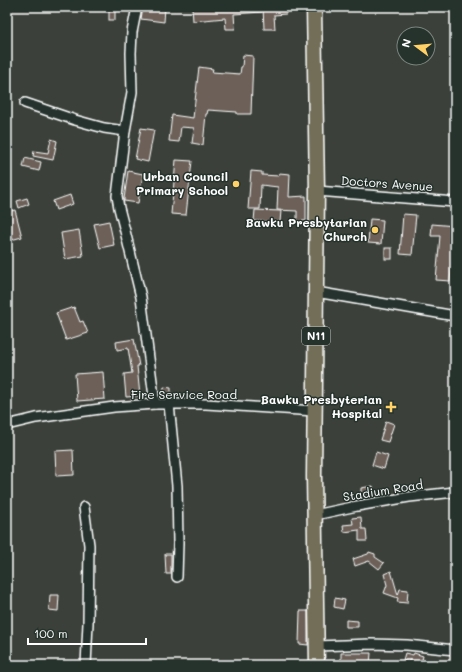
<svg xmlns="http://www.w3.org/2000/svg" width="462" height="672" font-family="Mali,sans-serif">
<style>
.building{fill:#6c6058;stroke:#fff}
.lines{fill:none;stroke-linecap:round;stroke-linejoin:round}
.minor-casing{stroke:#fff;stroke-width:12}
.highway-casing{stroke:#fff;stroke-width:17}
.minor{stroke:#26332d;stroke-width:9}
.highway{stroke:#726e59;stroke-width:14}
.poi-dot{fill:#ffd166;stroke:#26332d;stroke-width:1.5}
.labels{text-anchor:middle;stroke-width:3;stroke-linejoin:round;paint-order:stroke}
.shield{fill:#26332d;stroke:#bec2c0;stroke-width:1}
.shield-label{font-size:11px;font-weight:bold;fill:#fff}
.poi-label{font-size:12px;font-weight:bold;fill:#fff;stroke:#26332d;text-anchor:end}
.street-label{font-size:12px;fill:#fff;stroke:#26332d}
</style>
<rect width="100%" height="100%" fill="#3b403a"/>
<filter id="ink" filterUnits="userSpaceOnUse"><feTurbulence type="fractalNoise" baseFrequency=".025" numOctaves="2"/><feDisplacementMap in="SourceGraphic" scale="8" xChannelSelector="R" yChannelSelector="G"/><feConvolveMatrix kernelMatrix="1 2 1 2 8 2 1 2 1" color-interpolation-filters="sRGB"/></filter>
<g filter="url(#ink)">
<g class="building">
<rect x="109" y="7" width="6" height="13"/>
<path d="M143,7H165L164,22L141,19Z"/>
<path d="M192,7H262V12L234,14L235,29H226L225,18L193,21Z"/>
<path d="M263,7H285L286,14L274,15L275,29H264Z"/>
<path d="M243,55L253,56L251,114H237V112L208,110L207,114H206L203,145L192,143L194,128L181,127L179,142L169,141L172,115L193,118L199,67L213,69L212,72L240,74L241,67H242Z"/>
<path d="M141,128L154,130L148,162L135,159Z"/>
<path d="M51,139L57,141L53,160L33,156L34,151L48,153Z"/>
<path d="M25,158L41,162L39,171L23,167Z"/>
<path d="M176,160L192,161L186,215L171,214Z"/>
<path d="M128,171L143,174L138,203L124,201V199Z"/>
<path d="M251,171L262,172V175L279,176V173L290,174L289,197L306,196V221H297V211L277,210L278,187L261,185L260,209H248Z"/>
<path d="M70,195L73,204L56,210L53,201Z"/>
<path d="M27,198L29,204L19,208L17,201Z"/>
<path d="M15,210L22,237L7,241V212Z"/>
<path d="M255,210L281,211L280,222L254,221Z"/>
<path d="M403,214L416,215L412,255L400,254Z"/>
<path d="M370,219L383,220L381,244L368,243Z"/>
<path d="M109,221L114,245L100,248L94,224Z"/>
<path d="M432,224L455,226L450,281L436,280L440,236H431Z"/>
<path d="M79,230L83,256L65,259L61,233Z"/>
<rect x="385" y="248" width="7" height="11"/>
<path d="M74,307L80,322L83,321L88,333L66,340L56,313Z"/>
<path d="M134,339L139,366H137L140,396L126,397L124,374L132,373L128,348L117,350L116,342Z"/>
<path d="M103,372L105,399L77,401L75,374Z"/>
<path d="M164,387L171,388V396H163Z"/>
<path d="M386,421L394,424L388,442L380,440Z"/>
<path d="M73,450L74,475L56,476L55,451Z"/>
<path d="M376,452L388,456L384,469L372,465Z"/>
<path d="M373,486L374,493L361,494V488Z"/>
<path d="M361,517L362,529H366L367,541H359V530L344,532L343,525L353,524L352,518Z"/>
<path d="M369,552L375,554V557L384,563L379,569L369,561L355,566L353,559L368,554Z"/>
<path d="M165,554H171V574H166Z"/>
<path d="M391,571L398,595L400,589L408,590L407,603L397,602L398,598L384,593L387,585L384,574Z"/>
<path d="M50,595H59L58,611L49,610Z"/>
<path d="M335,598L345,600L343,609L334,607Z"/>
<path d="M300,611H308V645L299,644Z"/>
<path d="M346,620L358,621V627H346Z"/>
<path d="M341,653H371L370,665H341Z"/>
<path d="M405,653L413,655L414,653L423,656L421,664L409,660V662L403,660Z"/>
</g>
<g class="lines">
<defs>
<g id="minor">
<path d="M137,7L132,32L131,53L132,92L125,131L117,196L119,208L125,231L141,297L155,404"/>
<path d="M25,103L75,120L104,128L125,131"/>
<path d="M317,191L455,202"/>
<path d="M316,292L455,316"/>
<path d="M169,404L177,486L178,543L177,577"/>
<path d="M7,425L36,418L114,407L155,404H206L315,411"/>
<path d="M84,507L89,545L88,623L86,665"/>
<path d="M315,515L357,506L409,497L455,492"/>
<path d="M317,646L371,644L407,645L455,650"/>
</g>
<path id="highway" d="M314,7L317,191L314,476L317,665"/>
</defs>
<use href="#minor" class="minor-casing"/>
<use href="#highway" class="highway-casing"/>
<use href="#minor" class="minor"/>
<use href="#highway" class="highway"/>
</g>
</g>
<g class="poi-dot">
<circle cx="236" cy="184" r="4"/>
<circle cx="375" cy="230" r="4"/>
<path d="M389 401h4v4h4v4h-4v4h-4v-4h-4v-4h4z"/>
</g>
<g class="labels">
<rect class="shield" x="302" y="327" width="28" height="18" rx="3"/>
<g class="shield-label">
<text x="316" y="340">N11</text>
</g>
<g class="poi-label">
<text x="228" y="181">Urban Council<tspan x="228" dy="14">Primary School</tspan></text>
<text x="367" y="227">Bawku Presbytarian<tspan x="367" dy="14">Church</tspan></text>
<text x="382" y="404">Bawku Presbyterian<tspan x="382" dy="14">Hospital</tspan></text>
</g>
<g class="street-label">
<text transform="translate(387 184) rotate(4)" y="4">Doctors Avenue</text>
<text x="184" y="399">Fire Service Road</text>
<text transform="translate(383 491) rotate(-9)" y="4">Stadium Road</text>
</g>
</g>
<rect width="462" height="672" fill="none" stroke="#26332d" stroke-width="24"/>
<rect x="12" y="12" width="438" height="648" fill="none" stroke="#fff" stroke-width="1.5" filter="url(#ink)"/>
<g transform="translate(416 46) rotate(286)"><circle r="19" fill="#26332d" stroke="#7d8581"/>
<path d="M0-3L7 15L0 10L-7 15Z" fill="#ffd166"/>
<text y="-6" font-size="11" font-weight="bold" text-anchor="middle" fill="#ffffff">N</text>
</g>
<path d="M28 638v6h118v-6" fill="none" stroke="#ffffff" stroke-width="2"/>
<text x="34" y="638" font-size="12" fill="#ffffff" stroke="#26332d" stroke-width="3" paint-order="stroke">100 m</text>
</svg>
